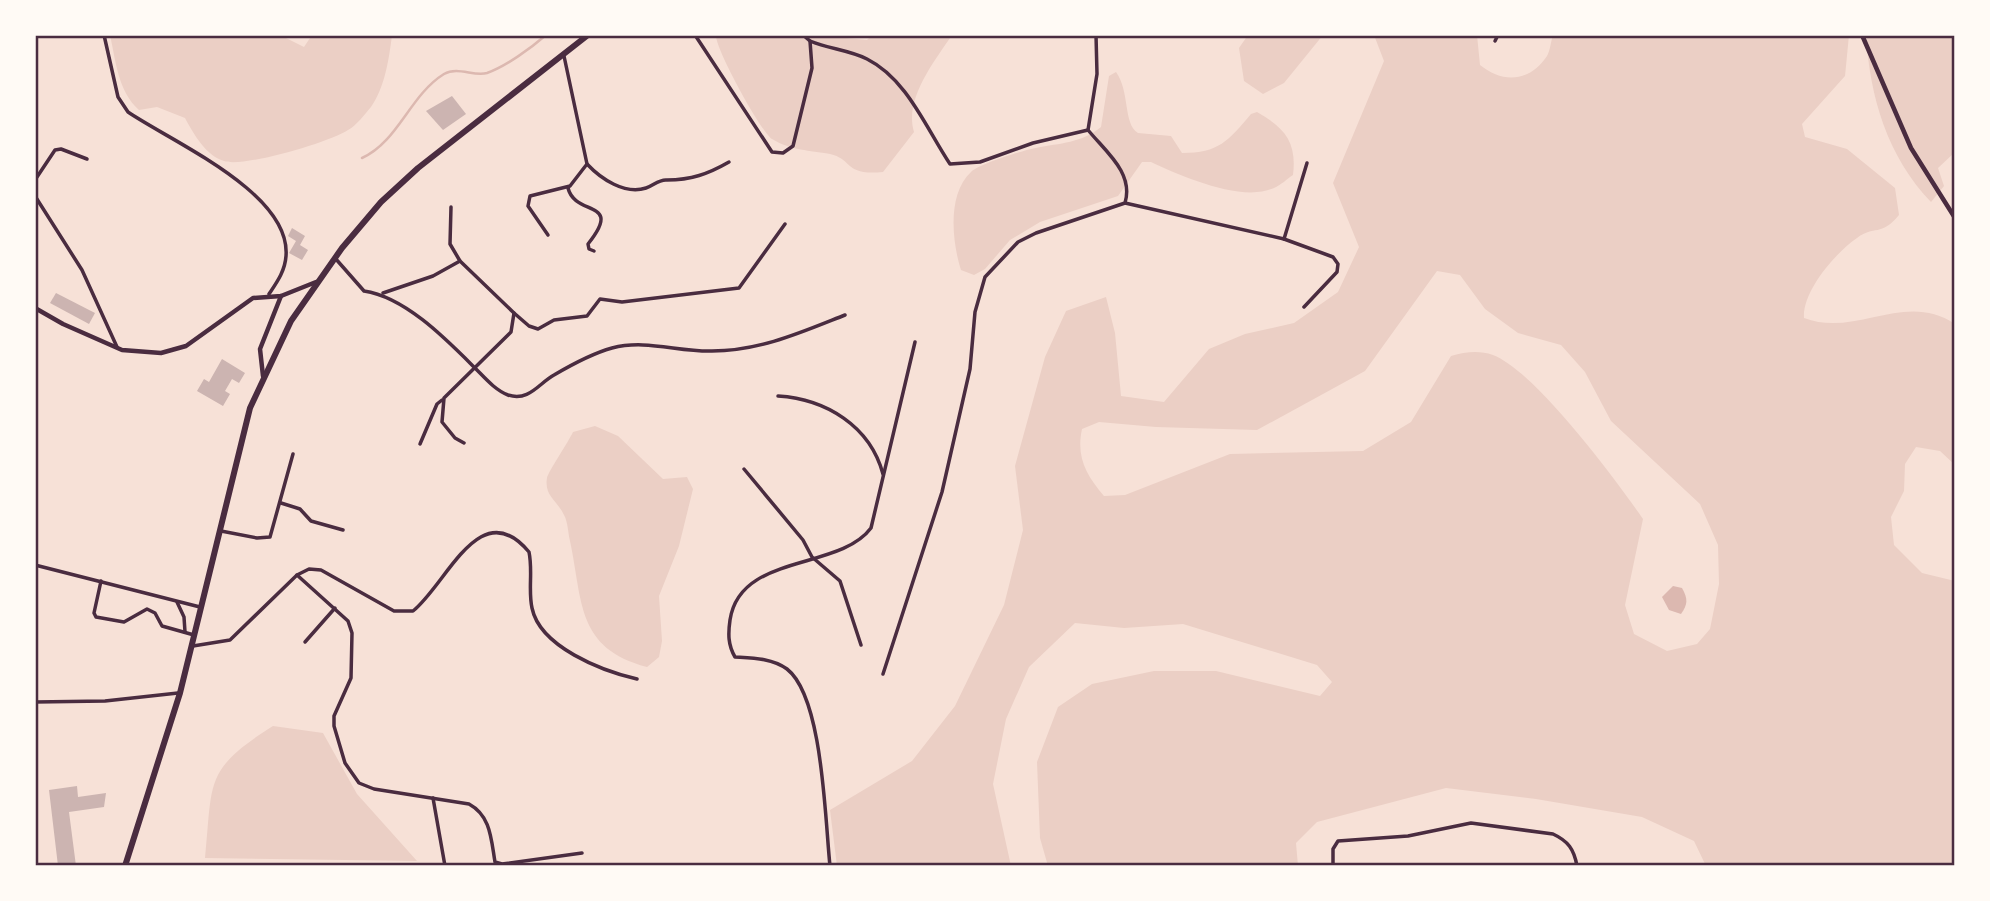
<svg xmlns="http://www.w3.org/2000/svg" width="1990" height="901" font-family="Mulish,sans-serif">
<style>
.green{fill:#ebcfc5;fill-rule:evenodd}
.water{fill:#dcb8b0}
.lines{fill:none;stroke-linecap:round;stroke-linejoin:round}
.stream{stroke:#dcb8b0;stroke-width:2.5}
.building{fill:#ccb4b1}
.minor{stroke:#4a2c40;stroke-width:3.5}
.tertiary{stroke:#4a2c40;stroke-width:4.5}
.primary{stroke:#4a2c40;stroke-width:6}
.neatline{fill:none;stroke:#4a2c40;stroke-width:2.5}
</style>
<rect width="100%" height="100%" fill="#f7e1d7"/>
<g class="green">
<path d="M110,35H280L304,47L312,35H392C389,59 385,87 371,107C365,114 356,126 348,130C330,142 243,168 224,161C206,156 193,133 185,118L157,107L139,110C118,91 116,62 110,35Z"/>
<path d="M716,35H814L867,40L872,35H952C934,62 904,99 914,132L883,172C844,176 853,159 830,154C809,150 792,151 772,139C761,132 715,48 716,35Z"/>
<path d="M1248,35H1323L1284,83L1263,94L1244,81L1239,48Z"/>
<path d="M1374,35H1477L1480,65C1502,83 1529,83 1547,56C1550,51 1551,41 1553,35H1849L1845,76L1802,124L1805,137L1847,149L1895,188L1899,215C1881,237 1874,225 1857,238C1835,253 1802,292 1804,318C1856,338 1905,290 1955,324V465L1940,451L1916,447L1905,464L1904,491L1891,517L1894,545L1922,573L1955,581V866H1706L1694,841L1642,817L1536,799L1446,788L1317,822L1296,843L1298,866H1048L1040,838L1037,762L1058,707L1092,684L1154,671H1216L1320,696L1332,682L1317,665L1183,624L1124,628L1075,623L1029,667L1006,719L993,784L1011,866H837L830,810L912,761L955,706L1004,605L1023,530L1015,466L1045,357L1066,311L1106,297L1115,333L1121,396L1164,402L1209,349L1245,334L1294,323L1338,292L1359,247L1333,183L1384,61ZM1437,271L1460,275L1485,309L1518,333L1561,345L1585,372L1611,421L1700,504L1718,545L1719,584L1710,629L1697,644L1667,651L1634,634L1625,605L1643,519C1616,480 1535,371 1493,355C1478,350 1466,352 1451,356L1411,422L1363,451L1230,454L1125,495L1104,496C1086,475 1076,457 1082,429L1099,422L1156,427L1257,430L1365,371Z"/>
<path d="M1866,35H1955V152L1938,168L1944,186L1931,202C1887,156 1870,97 1866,35Z"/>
<path d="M1116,72C1130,91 1123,124 1138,133L1171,136L1182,153C1219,153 1228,141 1251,114L1257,112C1285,128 1297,142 1293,175C1287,179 1281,185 1274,188C1242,203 1181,176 1151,162H1142L1118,196L1040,222L1010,240L985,269L974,275L961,270C952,242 947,194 971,172C979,164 1024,150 1036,148C1060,143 1082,143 1101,127L1109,76Z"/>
<path d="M595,426L618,436L663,479L687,477L693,489L679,546L659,596L662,641L659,657L647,667C576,648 583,602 570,541C568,533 568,522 564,515C557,500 544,496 547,478C548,472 569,441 573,432Z"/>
<path d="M273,726L323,733L357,794L417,861L205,858C213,782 203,770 273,726Z"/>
</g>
<path class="water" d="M1673,586L1682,588C1688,599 1688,604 1681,614L1669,610L1662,597Z"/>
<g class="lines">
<path class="stream" d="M362,158C398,142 410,95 444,74C458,66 474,77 487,73C506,66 530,49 546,35"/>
</g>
<g class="building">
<path d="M452,96L466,114L443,130L426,111Z"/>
<path d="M292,228L305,236L300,245L308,250L302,260L289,253L296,241L288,236Z"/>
<path d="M56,293L95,313L89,324L50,303Z"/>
<path d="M222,359L245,373L239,383L232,379L225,391L230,394L223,406L197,391L204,379L209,382Z"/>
<path d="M77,786L78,797L106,793L104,807L69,812L76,866H58L49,790Z"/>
</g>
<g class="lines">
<g class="minor">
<path d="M104,35L118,97L128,112C172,142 291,193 286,256C285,271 277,282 269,294"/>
<path d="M695,35L772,152L783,153L793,146L812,68L810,41L803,35"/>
<path d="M810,41C829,49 849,50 867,59C907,79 926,128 950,164L980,162L1033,143L1088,130"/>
<path d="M1495,41L1498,35"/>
<path d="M587,164C601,179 625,195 646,188C653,186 659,179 667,180C691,180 708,174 729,162"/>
<path d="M35,180L55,150L61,149L87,159"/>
<path d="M568,188C575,217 624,199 588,244L589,249L594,251"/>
<path d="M35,196L82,270L117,347"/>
<path d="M1125,203L1284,239L1333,257L1338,264L1337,272L1304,307"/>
<path d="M451,207L450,244L460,261L514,313L511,332L444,398L442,422L455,438L464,443"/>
<path d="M548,235L528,206L530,196L570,186L587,164L564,56"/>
<path d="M1284,239L1307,163"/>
<path d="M335,258L364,291C405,297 446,339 475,368C485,378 495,390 508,395C529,402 539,383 554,375C571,365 594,353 612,348C646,339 678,352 712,351C760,351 802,332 845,315"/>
<path d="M383,293L433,276L460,261"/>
<path d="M514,313L529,326L538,329L554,320L587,316L600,299L622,302L739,288L785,224"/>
<path d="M778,396C826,399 870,426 883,474"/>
<path d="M420,444L437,404L442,400"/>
<path d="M744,469L803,540L812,557L840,581L861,645"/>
<path d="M281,503L300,509L311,521L343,530"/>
<path d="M221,531L257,538L270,537L293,454"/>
<path d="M35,565L200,607"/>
<path d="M297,575L348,621L352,633L351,678L334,716V726L345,763L359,783L374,789L469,804C491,816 491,839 495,862L502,864L582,853"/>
<path d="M101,581L94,613L96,617L124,622L147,609L155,613L162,626L194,635"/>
<path d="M177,602L184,617L185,632"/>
<path d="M305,642L335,608"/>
<path d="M193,646L230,640L297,575L309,569L321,570L394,611H413C447,584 480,493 529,552C533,571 528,590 532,608C540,647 602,671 637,679"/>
<path d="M883,674L942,492L970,369L975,312L985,277L1018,242L1036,233L1125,203C1134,173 1106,152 1088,130L1097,74L1096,35"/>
<path d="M35,702L105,701L178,693"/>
<path d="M433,798L445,866"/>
<path d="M830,866C825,820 823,697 787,669C772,658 752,658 735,657C728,645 728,634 730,620C740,553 839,571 871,528L915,342"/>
<path d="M1333,866V849L1338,841L1408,836L1471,823L1553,834C1568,841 1574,849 1577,866"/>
</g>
<g class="tertiary">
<path d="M1862,35L1911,148L1955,218"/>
<path d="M35,308L63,324L122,350L161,353L186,346L253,298L281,296L316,282"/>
<path d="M263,376L260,349L281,296"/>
</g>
<path class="primary" d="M125,866L180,693L250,408L291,321L342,248L381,202L418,168L588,35"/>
</g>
<rect width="1990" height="901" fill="none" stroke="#fffaf5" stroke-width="74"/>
<rect x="37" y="37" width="1916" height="827" class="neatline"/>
</svg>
